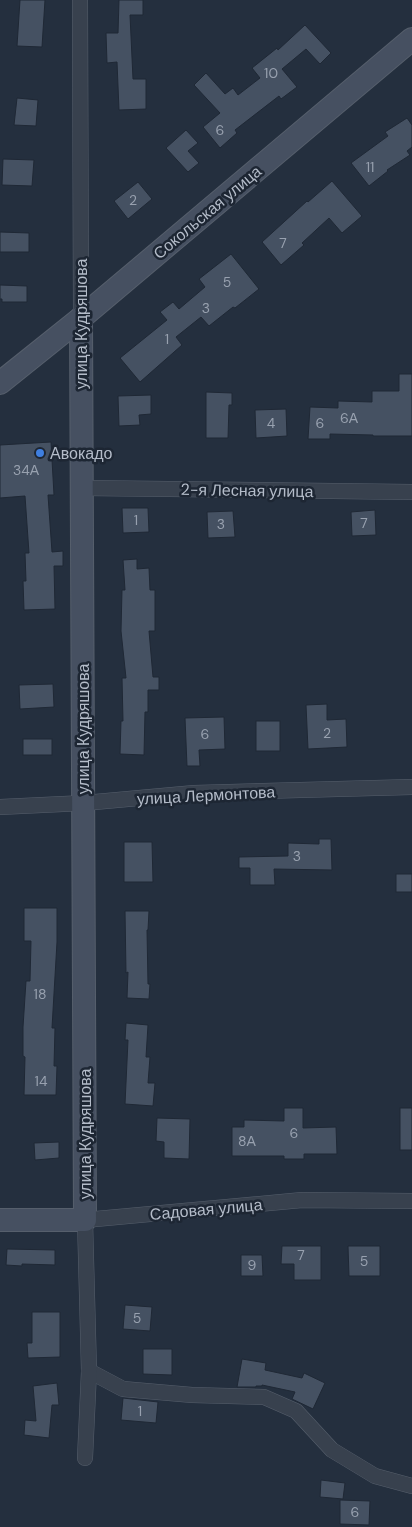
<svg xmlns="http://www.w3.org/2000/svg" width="412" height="1527" font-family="'DM Sans',sans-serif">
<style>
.building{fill:#455162;stroke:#1f2835}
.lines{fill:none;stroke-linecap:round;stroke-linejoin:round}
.street-casing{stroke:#565f6c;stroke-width:16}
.secondary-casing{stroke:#565f6c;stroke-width:24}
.street{stroke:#38414e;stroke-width:15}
.secondary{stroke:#465061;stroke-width:22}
.shop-dot{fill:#3f7fe0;stroke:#1d2633;stroke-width:2}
.labels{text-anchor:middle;stroke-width:5;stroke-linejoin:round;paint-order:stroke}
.number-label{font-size:14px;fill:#98a1af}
.street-label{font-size:16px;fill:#b4bcc9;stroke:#1d2633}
.poi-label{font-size:16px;fill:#b4bcc9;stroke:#1d2633;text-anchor:start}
</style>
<rect width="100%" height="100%" fill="#242f3e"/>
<g class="building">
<path d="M20,0H45L42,47L17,46Z"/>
<path d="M119,0H143V15H130L133,79H146V109L119,110L117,62L107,63L106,33H118Z"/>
<path d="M305,25L331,53L320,64L306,49L282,69L297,87L281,99L279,96L235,130L237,133L220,148L203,127L220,113L194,85L206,73L225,94L233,88L238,95L260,78L252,68L277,48L278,50Z"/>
<path d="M17,98L38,100L36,126L14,125Z"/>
<path d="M407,118L412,125V147L407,151L410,155L387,170L388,171L369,186L351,163L388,136L385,132Z"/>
<path d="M186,130L198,143L188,151L199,163L188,172L166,148Z"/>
<path d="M3,159L34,160L32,186L2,185Z"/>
<path d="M332,181L362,216L342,233L329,218L302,243L304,245L281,265L262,242L307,201L308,202Z"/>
<path d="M138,182L152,199L128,219L114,201Z"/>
<path d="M0,232L29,233V252H0Z"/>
<path d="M231,254L259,289L235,308L233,307L209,326L201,317L176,337L182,345L140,382L120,358L167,320L160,312L173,302L179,309L205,287L199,279Z"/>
<path d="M0,285L27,286V302H2V299H0Z"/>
<path d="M399,374H412V436H373V435L330,434V439H308L310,407L338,408V401L372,402V391H399Z"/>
<path d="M206,392L232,393V405H229L228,438H206Z"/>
<path d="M151,395V414L139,415L140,425L119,426L118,396Z"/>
<path d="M286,409L287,436L256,438L255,410Z"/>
<path d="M51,442L54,495H48L52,552L63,551V566H54L55,609L24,610L23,581H26L25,553H29L25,496L0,498V445Z"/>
<path d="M122,508H148L149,532L123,533Z"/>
<path d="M375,510L376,535L352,536L351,512Z"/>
<path d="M233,511L235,537L208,538L207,512Z"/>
<path d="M137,559V569L149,568L150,590H155V631H149L153,677H159V690H148V712H145L144,755L120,754L121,721H123L122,678H126L121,631L122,590H125L123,560Z"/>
<path d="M53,684L54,707L20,709L19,685Z"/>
<path d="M327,704V720L346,719L347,747L308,749L306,705Z"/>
<path d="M224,717L225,749L199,750L200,766H187L185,718Z"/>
<rect x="256" y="721" width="24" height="30"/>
<rect x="23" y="739" width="29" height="16"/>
<path d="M319,839H331L332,870L274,869L275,885H250V868H239V857L288,856V843L319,844Z"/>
<path d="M124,842H152L153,882H124Z"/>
<rect x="396" y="874" width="16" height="18"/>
<path d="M24,908H57V942L52,1028H55L54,1066H57L56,1095H24L25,1057L23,1056V1027L26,981H30L31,941H24Z"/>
<path d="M125,911H149L148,930H147L148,984H150L149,999L127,998L128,972L126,973Z"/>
<path d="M126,1023L148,1025L146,1057H150L148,1083H155L153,1106L125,1104L128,1040H125Z"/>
<path d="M284,1108H303V1128L336,1127L337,1154H304V1159H284V1156H232V1127H244V1120L284,1121Z"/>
<rect x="400" y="1108" width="12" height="42"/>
<path d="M157,1118L190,1119L189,1159L164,1158V1142L156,1141Z"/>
<path d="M59,1142V1158L35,1160L34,1143Z"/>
<path d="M282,1246H321V1280H294V1264H281Z"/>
<path d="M348,1246H380V1276H349Z"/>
<path d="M7,1249L55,1250V1265L22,1264V1266L6,1265Z"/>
<path d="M241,1255H262L263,1276H241Z"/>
<path d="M125,1305L152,1307L150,1331L123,1329Z"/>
<path d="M32,1312H60V1357L28,1358L27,1343H32Z"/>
<path d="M143,1349H172V1375L143,1374Z"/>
<path d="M242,1359L266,1363L265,1370L302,1378L304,1373L325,1383L313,1409L292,1399L295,1392L262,1385V1386H256V1387H237Z"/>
<path d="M57,1383L59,1405H52L49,1438L24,1435L25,1420L36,1421L33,1386Z"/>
<path d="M123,1398L158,1402L156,1423L121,1420Z"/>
<path d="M321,1480L345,1483L343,1499L320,1497Z"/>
<path d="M340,1500L370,1501L369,1525L340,1524Z"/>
</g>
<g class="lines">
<defs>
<g id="street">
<path d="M80,0L81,318"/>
<path d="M82,488L412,492"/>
<path d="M0,807L84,803L194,793L412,787"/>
<path d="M89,1371L123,1389L192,1395L264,1397L296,1411L332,1450L375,1476L412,1486"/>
<path d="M85,1458L89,1371L85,1220L302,1200L412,1201"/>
</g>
<g id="secondary">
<path d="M0,383L81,318L412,39"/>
<path d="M0,1220H85L81,318"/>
</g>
</defs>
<use href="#street" class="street-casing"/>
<use href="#secondary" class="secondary-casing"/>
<use href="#street" class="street"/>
<use href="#secondary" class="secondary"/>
</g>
<circle class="shop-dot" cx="40" cy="453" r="5"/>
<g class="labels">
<g class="number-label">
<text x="271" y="78">10</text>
<text x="220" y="135">6</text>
<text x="370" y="172">11</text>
<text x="133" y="205">2</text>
<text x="283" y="248">7</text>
<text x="227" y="287">5</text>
<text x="206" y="313">3</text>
<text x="167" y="344">1</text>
<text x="349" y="423">6А</text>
<text x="271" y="428">4</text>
<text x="320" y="428">6</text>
<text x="26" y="475">34А</text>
<text x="136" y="525">1</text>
<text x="364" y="528">7</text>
<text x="221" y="529">3</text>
<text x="327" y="738">2</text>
<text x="205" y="739">6</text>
<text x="297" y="861">3</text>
<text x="40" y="999">18</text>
<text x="41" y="1086">14</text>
<text x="294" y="1138">6</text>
<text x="247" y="1146">8А</text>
<text x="301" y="1260">7</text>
<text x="364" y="1266">5</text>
<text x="252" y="1270">9</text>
<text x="137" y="1323">5</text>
<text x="140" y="1416">1</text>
<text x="355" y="1517">6</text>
</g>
<g class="street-label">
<text transform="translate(207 212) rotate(-40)" y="6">Сокольская улица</text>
<text transform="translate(81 324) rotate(-90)" y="6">улица Кудряшова</text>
<text transform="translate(247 490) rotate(1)" y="6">2-я Лесная улица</text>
<text transform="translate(83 729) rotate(-90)" y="6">улица Кудряшова</text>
<text transform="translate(206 795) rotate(-3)" y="6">улица Лермонтова</text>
<text transform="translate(85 1134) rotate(-90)" y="6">улица Кудряшова</text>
<text transform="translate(206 1209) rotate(-5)" y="6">Садовая улица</text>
</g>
<g class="poi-label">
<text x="50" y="459">Авокадо</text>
</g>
</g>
</svg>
